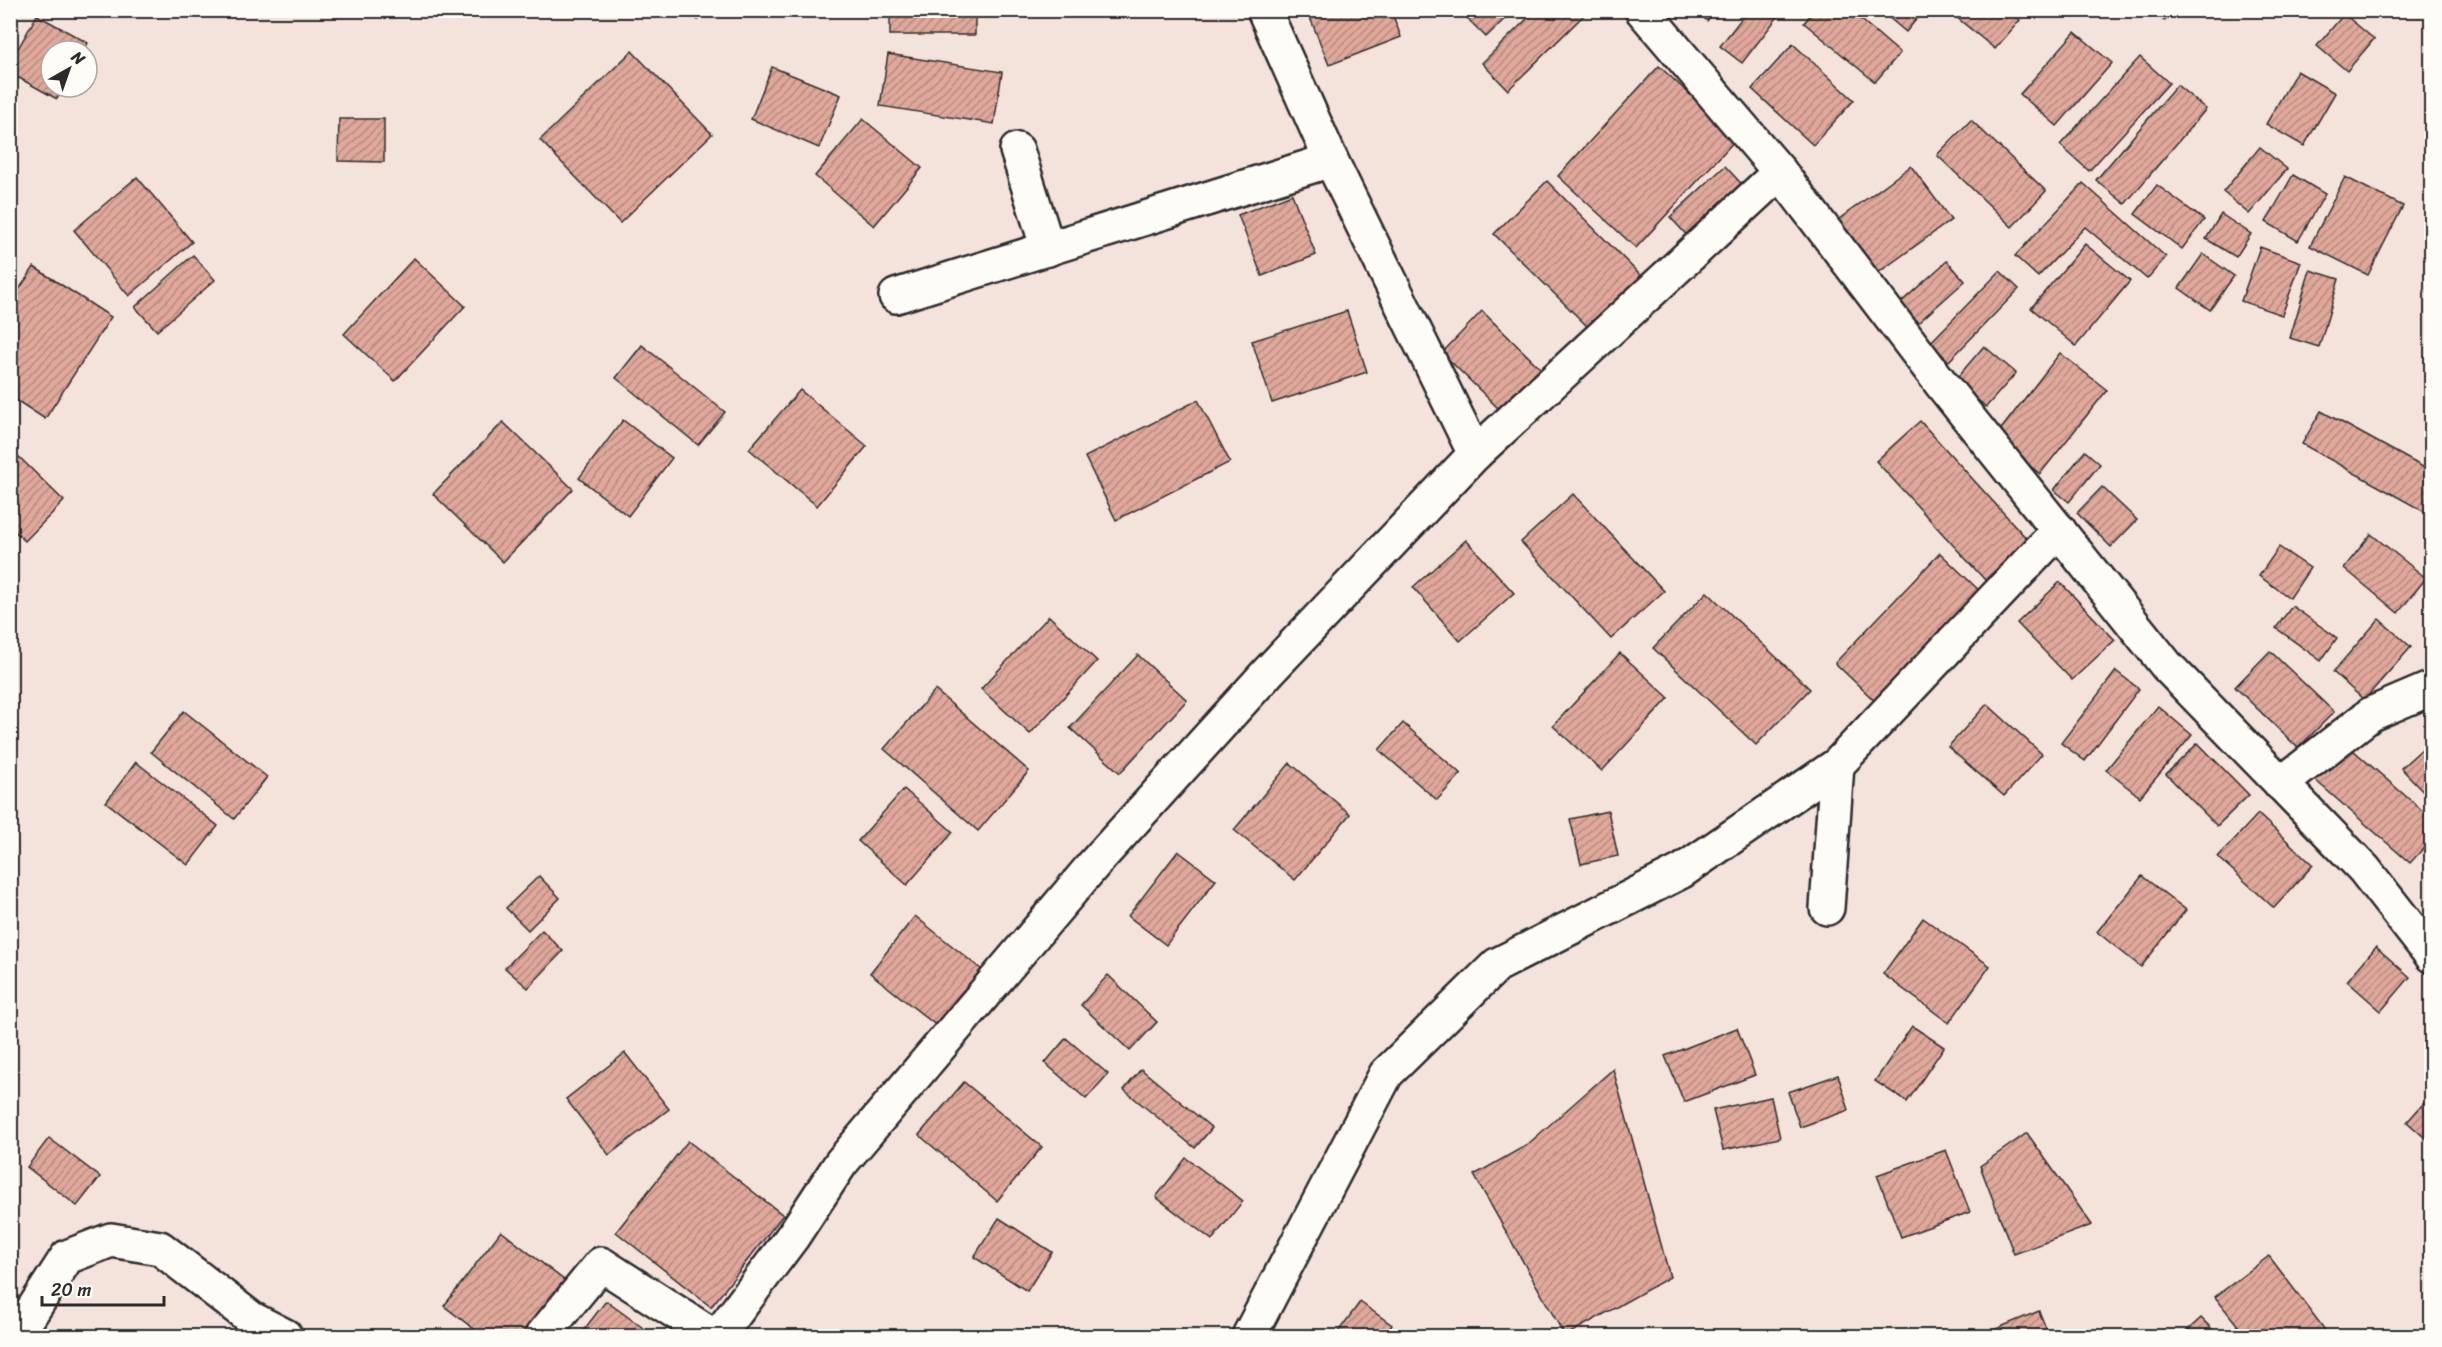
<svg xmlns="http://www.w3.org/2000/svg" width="2442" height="1347" font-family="Sriracha,sans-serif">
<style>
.building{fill:url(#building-hatch);stroke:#2b2b2b;stroke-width:1.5}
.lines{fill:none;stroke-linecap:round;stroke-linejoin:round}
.minor-casing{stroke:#2b2b2b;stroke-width:38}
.minor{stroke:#fdfcf7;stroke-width:33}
</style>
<defs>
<pattern id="building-hatch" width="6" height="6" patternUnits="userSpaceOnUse" patternTransform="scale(1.5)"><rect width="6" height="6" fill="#e0a89a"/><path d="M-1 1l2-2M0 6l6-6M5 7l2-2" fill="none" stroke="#b6897e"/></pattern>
</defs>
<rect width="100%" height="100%" fill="#f4e3db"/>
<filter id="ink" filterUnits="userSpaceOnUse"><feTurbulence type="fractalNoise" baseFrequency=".0167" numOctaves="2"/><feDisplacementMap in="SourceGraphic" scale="12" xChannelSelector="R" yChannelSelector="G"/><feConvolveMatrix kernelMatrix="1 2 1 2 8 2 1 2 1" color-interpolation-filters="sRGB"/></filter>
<g filter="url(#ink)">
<g class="building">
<path d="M683,10H704L698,20Z"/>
<rect x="890" y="10" width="85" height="25"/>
<path d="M1307,10H1391L1401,37L1329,65Z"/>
<path d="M1459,10H1514L1486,37Z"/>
<path d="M1536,10H1589L1508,90L1482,63Z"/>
<path d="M1696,10H1716L1707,21Z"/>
<path d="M1748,10H1783L1742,63L1720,46Z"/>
<path d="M1814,10H1850L1900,53L1875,82L1804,23Z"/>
<path d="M1880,10H1924L1906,32Z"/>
<path d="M1959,10H2009L2020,20L1995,49L1955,16Z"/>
<path d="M2153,10H2174L2164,21Z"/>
<path d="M2344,14L2374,39L2347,71L2317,46Z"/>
<path d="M37,15L88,43L84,51H51V87H64L57,99L10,73V63Z"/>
<path d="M2075,32L2112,63L2057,126L2020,94Z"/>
<path d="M1793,44L1854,100L1813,145L1752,89Z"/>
<path d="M632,51L712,134L620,223L540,140Z"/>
<path d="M888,54L1002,72L994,124L880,106Z"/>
<path d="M2140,57L2169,83L2089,171L2060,145Z"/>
<path d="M1659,66L1737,138L1636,248L1558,176Z"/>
<path d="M772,67L841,95L819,148L751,119Z"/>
<path d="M2297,71L2335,93L2304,146L2266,124Z"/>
<path d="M2177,85L2206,109L2125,204L2096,180Z"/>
<path d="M339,119H384V162L338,161Z"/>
<path d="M863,119L922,168L874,226L815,176Z"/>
<path d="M1971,120L2046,191L2012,227L1937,155Z"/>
<path d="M2260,147L2287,169L2249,214L2223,192Z"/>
<path d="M1725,166L1748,191L1693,242L1670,217Z"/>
<path d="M1911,166L1951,220L1871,278L1831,225Z"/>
<path d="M2293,175L2325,194L2298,241L2266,222Z"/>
<path d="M137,177L192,242L129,296L74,230Z"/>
<path d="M2345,177L2403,206L2368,275L2310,246Z"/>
<path d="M1547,181L1643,278L1591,330L1494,234Z"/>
<path d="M2083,183L2166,257L2147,279L2085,227L2038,277L2015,256Z"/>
<path d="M2157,185L2204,220L2182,249L2135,214Z"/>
<path d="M1292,194L1316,255L1262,276L1238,215Z"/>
<path d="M2221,214L2251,234L2236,257L2206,239Z"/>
<path d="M2085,244L2130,281L2076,346L2031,308Z"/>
<path d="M2260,247L2301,262L2282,315L2241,301Z"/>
<path d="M2203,254L2234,276L2210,310L2179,288Z"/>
<path d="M193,255L215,280L157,331L135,307Z"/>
<path d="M414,258L465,306L395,381L344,334Z"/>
<path d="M1947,261L1965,281L1918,323L1900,303Z"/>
<path d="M34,267L111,317L45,419L10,396V303Z"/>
<path d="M2310,270L2339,279L2319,347L2290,338Z"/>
<path d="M2000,271L2019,289L1949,361L1930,343Z"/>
<path d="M1347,311L1367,372L1272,403L1252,341Z"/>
<path d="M1482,311L1543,371L1502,412L1442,353Z"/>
<path d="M642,345L725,412L698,445L616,378Z"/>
<path d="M1984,346L2016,373L1986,407L1955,380Z"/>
<path d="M2060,353L2107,390L2040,474L1995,437Z"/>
<path d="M800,390L867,446L817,506L749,449Z"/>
<path d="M1198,400L1230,462L1116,520L1085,457Z"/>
<path d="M2321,411L2432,472V516L2302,444Z"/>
<path d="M623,420L672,458L628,516L579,478Z"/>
<path d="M1920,421L2028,540L1985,580L1876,461Z"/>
<path d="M503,422L573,489L503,562L433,494Z"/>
<path d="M10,448L64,501L25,541L10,527Z"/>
<path d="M2085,451L2100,464L2069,502L2054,490Z"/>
<path d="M2102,487L2137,520L2111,547L2077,513Z"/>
<path d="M1573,494L1664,591L1611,639L1521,542Z"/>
<path d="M2371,534L2426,578L2398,613L2344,568Z"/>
<path d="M1466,540L1514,593L1460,641L1413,587Z"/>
<path d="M2279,547L2310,568L2290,598L2259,576Z"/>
<path d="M1940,553L1985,596L1880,706L1835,663Z"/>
<path d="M2060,582L2115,640L2072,680L2017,623Z"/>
<path d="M1707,592L1810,689L1756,745L1653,648Z"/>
<path d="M2292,606L2337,638L2321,661L2276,628Z"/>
<path d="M1049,616L1097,661L1030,734L981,689Z"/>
<path d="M2379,619L2411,647L2364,700L2333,672Z"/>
<path d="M2270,651L2334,712L2298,748L2235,687Z"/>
<path d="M1620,653L1669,698L1602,771L1553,726Z"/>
<path d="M1138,655L1187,700L1120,773L1070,728Z"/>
<path d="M2116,671L2139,689L2085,761L2061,743Z"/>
<path d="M935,690L1029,771L978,831L884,749Z"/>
<path d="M1987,704L2042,754L2004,796L1948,747Z"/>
<path d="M2158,706L2192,735L2140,797L2106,770Z"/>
<path d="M184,711L267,777L234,819L151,752Z"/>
<path d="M1403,723L1461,774L1437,800L1379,750Z"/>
<path d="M2432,740V800L2401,768Z"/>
<path d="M2198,743L2249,795L2217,826L2166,774Z"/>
<path d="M2346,744L2432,819V839L2410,863L2315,780Z"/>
<path d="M136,762L218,826L188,865L106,802Z"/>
<path d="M1290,763L1350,814L1295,880L1234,830Z"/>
<path d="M904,789L953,832L907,885L858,841Z"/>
<path d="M1608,811L1618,856L1581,864L1570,819Z"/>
<path d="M2258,814L2313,865L2274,908L2218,857Z"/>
<path d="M1178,851L1216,880L1166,945L1128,916Z"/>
<path d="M539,876L560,898L528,930L506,908Z"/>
<path d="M2142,876L2186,910L2141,967L2097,932Z"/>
<path d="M915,916L987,974L942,1030L870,973Z"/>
<path d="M1923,918L1990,966L1949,1023L1883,974Z"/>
<path d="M542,930L563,951L528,988L505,968Z"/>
<path d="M2376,947L2410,977L2381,1011L2347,981Z"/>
<path d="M1108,975L1157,1022L1130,1051L1081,1005Z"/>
<path d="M1912,1026L1944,1047L1907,1102L1875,1081Z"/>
<path d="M1737,1028L1755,1075L1684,1102L1665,1056Z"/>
<path d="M1066,1038L1108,1074L1086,1099L1045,1063Z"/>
<path d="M625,1053L669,1109L609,1155L566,1099Z"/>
<path d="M1141,1069L1212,1128L1195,1148L1124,1090Z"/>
<path d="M1613,1069L1670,1277L1565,1336L1474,1175L1527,1145Z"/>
<path d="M1838,1075L1849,1110L1800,1127L1788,1092Z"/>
<path d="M964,1082L1042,1147L997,1201L919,1135Z"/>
<path d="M2432,1094V1144L2407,1122Z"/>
<path d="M1771,1097L1780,1138L1723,1150L1713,1110Z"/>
<path d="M2027,1133L2092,1225L2014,1254L1980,1166Z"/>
<path d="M49,1138L100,1177L77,1206L27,1167Z"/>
<path d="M688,1141L783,1215L711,1307L616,1232Z"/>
<path d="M1946,1150L1970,1212L1901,1237L1877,1175Z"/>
<path d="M1186,1158L1243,1201L1212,1240L1156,1197Z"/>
<path d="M999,1218L1052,1252L1027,1291L974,1257Z"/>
<path d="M501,1231L565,1281L523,1336H483L444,1306Z"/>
<path d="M2269,1256L2325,1330L2316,1336H2246L2215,1297Z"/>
<path d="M606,1301L654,1336H579Z"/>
<path d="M1360,1302L1392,1325L1384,1336H1335Z"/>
<path d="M2039,1311L2049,1336H1988L1986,1333Z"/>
<path d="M2201,1318L2219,1336H2181Z"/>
</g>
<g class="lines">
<defs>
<g id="minor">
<path d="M1264,10L1331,160L1475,454"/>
<path d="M1642,10L1780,172L1943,386L2167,666L2364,869L2432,956"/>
<path d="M1017,150L1048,249"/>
<path d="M896,296L1331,160"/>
<path d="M2281,784L2371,714L2432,688"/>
<path d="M1827,908L1837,765"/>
<path d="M16,1336L67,1257L111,1240L160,1248L252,1319L285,1336"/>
<path d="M542,1336L601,1264L713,1336"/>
<path d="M718,1336L793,1236L841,1163L1094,864L1269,671L1475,454L1780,172"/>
<path d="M1249,1336L1386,1074L1497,965L1682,871L1837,765L2059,530"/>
</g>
</defs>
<use href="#minor" class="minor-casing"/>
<use href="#minor" class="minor"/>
</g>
</g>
<rect width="2442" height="1347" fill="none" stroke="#fdfcf7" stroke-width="36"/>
<rect x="18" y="18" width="2406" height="1311" fill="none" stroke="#2b2b2b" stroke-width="2" filter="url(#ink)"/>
<g transform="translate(69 69) rotate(40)"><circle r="28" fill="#fdfcf7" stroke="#a9a8a5" stroke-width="1.5"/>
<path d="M0-4.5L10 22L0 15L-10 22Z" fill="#2b2b2b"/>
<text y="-9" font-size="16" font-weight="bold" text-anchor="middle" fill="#2b2b2b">N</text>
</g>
<path d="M42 1296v9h122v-9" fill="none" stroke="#2b2b2b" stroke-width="3"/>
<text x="51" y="1296" font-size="18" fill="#2b2b2b" stroke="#fdfcf7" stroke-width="4.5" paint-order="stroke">20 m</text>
</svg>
